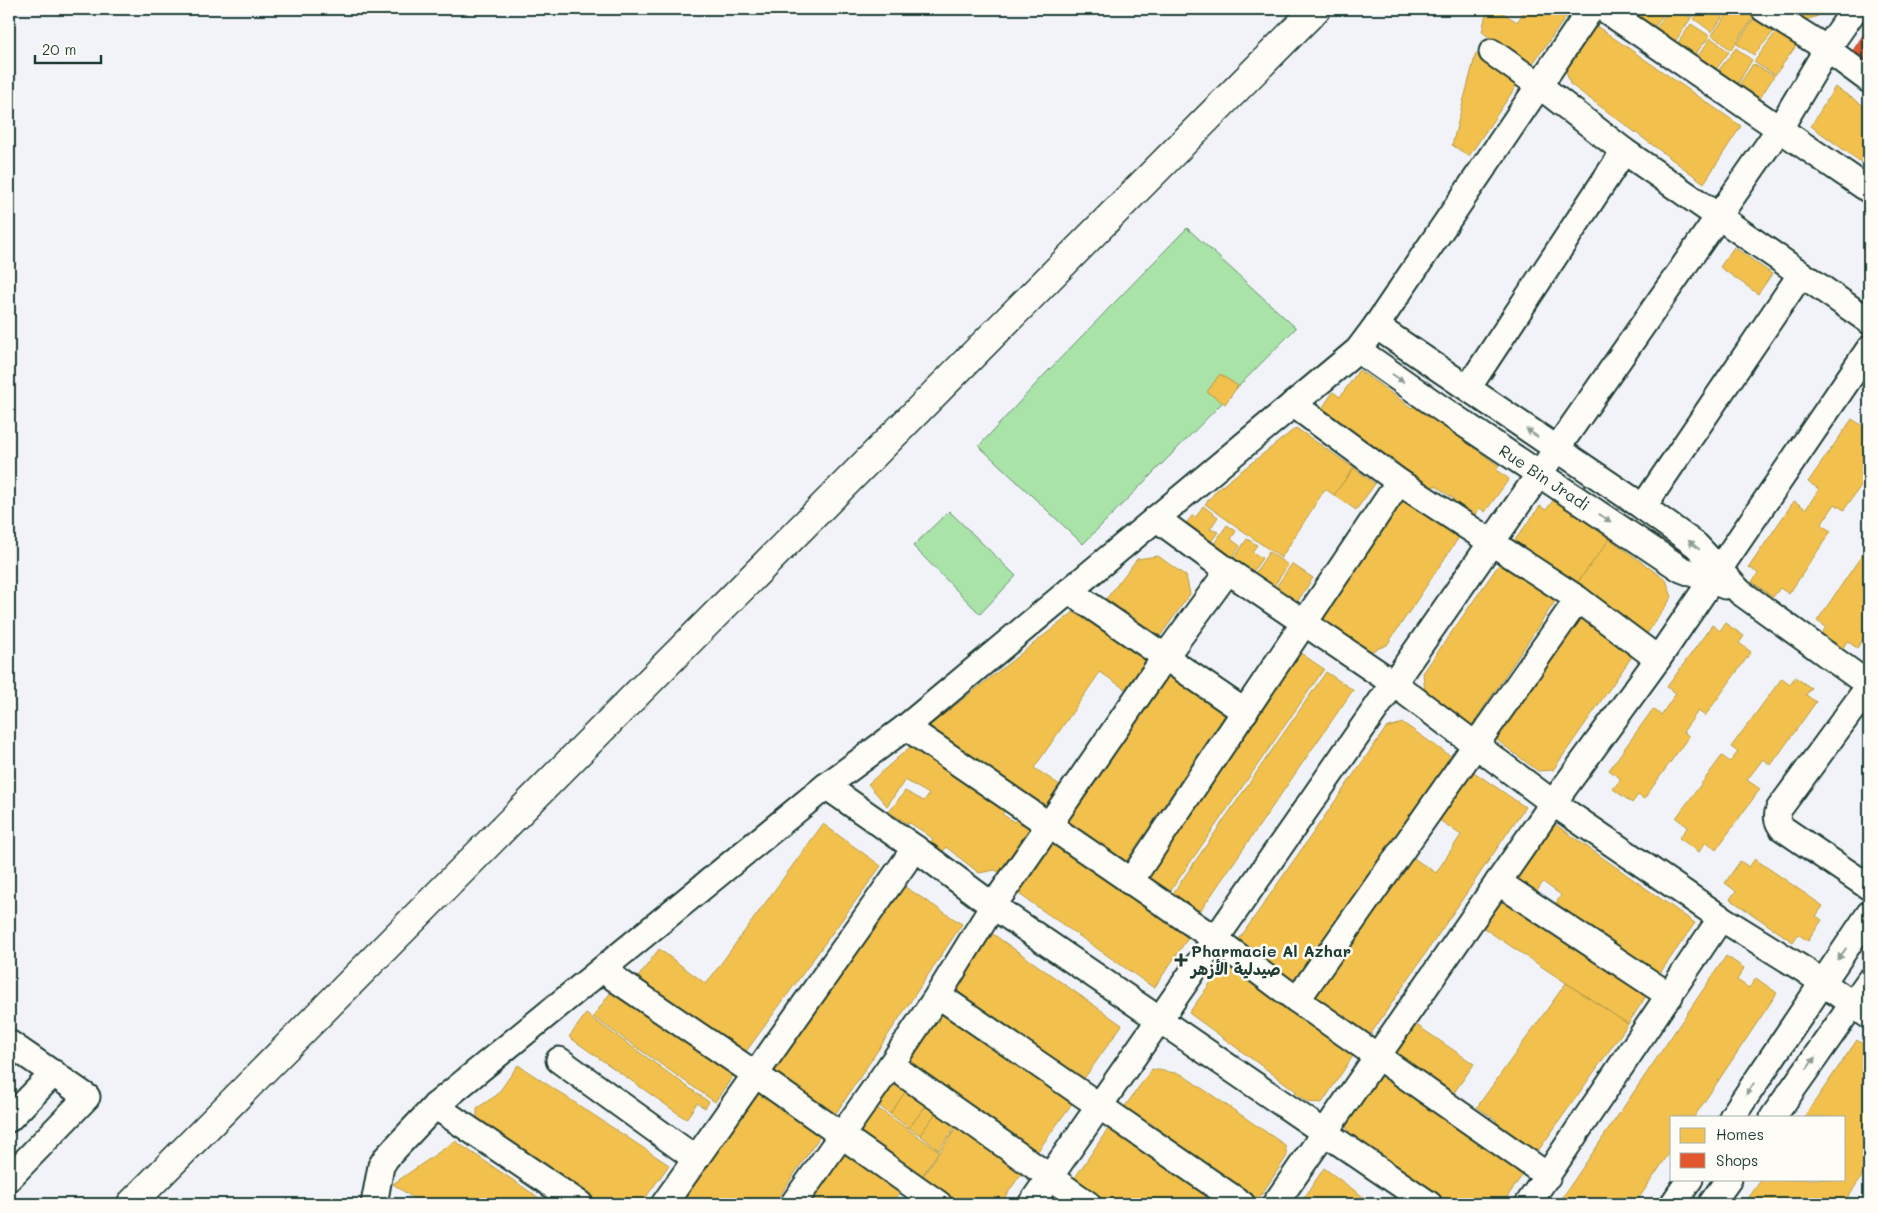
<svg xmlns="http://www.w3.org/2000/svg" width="1878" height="1213" font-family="Mali,'Playpen Sans Arabic',sans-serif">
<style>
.green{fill:#aae3a8;stroke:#64906e}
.homes{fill:#f2c14e;stroke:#b39946}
.shops{fill:#e4572e;stroke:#a94f30}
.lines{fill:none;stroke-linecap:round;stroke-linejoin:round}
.street-casing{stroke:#1f3d34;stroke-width:29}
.primary-casing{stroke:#1f3d34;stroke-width:31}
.street{stroke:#fdfcf7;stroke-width:25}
.primary{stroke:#fdfcf7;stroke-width:28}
.oneway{fill:#8e9c96}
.poi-dot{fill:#1f3d34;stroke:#fdfcf7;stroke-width:2}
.labels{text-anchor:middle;stroke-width:5;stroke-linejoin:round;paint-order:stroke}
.street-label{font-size:16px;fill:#1f3d34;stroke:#fdfcf7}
.poi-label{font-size:16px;font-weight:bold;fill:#1f3d34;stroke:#fdfcf7;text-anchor:start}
</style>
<rect width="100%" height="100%" fill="#f1f3f9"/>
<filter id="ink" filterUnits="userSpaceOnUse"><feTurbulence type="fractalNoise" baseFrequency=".02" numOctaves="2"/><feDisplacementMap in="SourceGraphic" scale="10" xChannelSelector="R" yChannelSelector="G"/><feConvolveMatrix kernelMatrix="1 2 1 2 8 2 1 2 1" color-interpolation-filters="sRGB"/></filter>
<g filter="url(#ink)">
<g class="green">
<path d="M1187,228L1296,328L1083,544L979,446L1046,373Z"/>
<path d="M949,511L1016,576L980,614L913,546Z"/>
</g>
<g class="homes">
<path d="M1487,9H1497L1517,22L1526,9L1571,10L1531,66L1482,32Z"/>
<path d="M1639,9H1667L1651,32L1632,19Z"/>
<path d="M1669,9H1676L1691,18L1672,46L1653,33Z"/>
<path d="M1681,9H1698L1692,17Z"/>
<path d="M1701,9H1728L1712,32L1694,19Z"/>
<path d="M1731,9H1746L1755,15L1731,50L1712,35Z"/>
<path d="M1778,9H1822L1818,16L1802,21Z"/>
<path d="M1755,17L1774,31L1754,55L1737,44Z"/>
<path d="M1592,23L1741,126L1704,183L1570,84L1564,64Z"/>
<path d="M1691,24L1710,36L1692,58L1675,47Z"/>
<path d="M1776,32L1796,46L1775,75L1754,62Z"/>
<path d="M1711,38L1729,52L1711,76L1692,64Z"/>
<path d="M1736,48L1752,60L1734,90L1714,76Z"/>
<path d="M1476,53L1519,82L1469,156L1452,145Z"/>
<path d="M1753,64L1774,76L1757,103L1735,91Z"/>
<path d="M1835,87L1869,109V168L1811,126Z"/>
<path d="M1734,247L1772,274L1758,294L1720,267Z"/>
<path d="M1359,370L1412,408L1415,405L1499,466L1496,470L1509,479L1485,512L1480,508L1468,523L1448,508L1454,499L1435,485L1427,496L1319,413L1333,392L1340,397Z"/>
<path d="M1220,374L1238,386L1225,404L1207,392Z"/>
<path d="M1852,419L1866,428L1869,422V474L1844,510L1835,504L1821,525L1831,531L1789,594L1780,588L1773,597L1752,582L1758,573L1749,567L1794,501L1806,509L1819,489L1808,482Z"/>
<path d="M1296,428L1354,468L1334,495L1325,489L1281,558L1205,504L1217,490Z"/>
<path d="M1354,468L1375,484L1356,510L1334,495Z"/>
<path d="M1400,497L1459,537L1387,645L1364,654L1314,620Z"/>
<path d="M1555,498L1610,539L1574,587L1512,544L1540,506L1546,510Z"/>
<path d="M1203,506L1218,517L1210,529L1218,532L1206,549L1188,535L1187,522L1192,516L1196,517Z"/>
<path d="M1227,525L1236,531L1231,539L1240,546L1231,559L1213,545Z"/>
<path d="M1247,539L1257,545L1252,552L1262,558L1252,573L1232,561Z"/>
<path d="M1610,539L1666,580L1672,597L1644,638L1574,587Z"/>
<path d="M1269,552L1288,565L1272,589L1253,576Z"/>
<path d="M1862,555L1869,560V630L1857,648L1847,641L1843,648L1821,634L1826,627L1817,621Z"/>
<path d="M1158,556L1186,576L1190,594L1160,636L1106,599L1137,559Z"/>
<path d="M1500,563L1556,600L1472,725L1425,692L1423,673Z"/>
<path d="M1292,564L1313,578L1293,608L1274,590Z"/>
<path d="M1576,610L1635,652L1553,770L1538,771L1489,734Z"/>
<path d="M1075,611L1146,661L1125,689L1100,672L1034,768L1060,785L1042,812L924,730Z"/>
<path d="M1725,623L1744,636L1739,643L1751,652L1705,716L1698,711L1683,732L1689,736L1644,799L1638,795L1632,803L1613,789L1621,779L1609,770L1653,709L1661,715L1676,693L1667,687L1712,625L1720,631Z"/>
<path d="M1296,650L1324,669L1164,900L1136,881Z"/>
<path d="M1172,670L1229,709L1123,866L1065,827Z"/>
<path d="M1326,672L1353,690L1194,920L1167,902Z"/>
<path d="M1795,677L1811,688L1806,695L1816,702L1771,765L1763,759L1747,780L1760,789L1716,850L1706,842L1699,852L1679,838L1688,827L1676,818L1722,756L1730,762L1738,752L1731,747L1782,678L1790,684Z"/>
<path d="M1403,723L1452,757L1295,987L1235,945L1386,728Z"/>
<path d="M911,746L1008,807L1002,814L1014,822L1016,820L1021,825L1024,821L1032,826L1001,873L995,870L979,873L946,847L943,852L929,843L933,839L924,832L910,823L908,824L889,812L905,791L924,801L929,794L905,780L887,806L868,784Z"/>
<path d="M1465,766L1525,807L1368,1038L1308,997L1406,853L1436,873L1461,835L1432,815Z"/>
<path d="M1552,822L1695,923L1655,980L1553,908L1561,895L1543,882L1534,895L1511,879Z"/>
<path d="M823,824L881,866L742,1057L636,980L659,949L706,984Z"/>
<path d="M1055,841L1190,935L1154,988L1019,894Z"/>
<path d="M1755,859L1823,906L1816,916L1822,920L1808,941L1798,934L1793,942L1730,899L1736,891L1725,883L1740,861L1749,867Z"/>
<path d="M899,883L962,924L834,1116L768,1072Z"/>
<path d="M1500,894L1648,993L1628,1024L1479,925Z"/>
<path d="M990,932L1122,1025L1083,1080L951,987Z"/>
<path d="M1726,956L1744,968L1737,980L1749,988L1756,978L1777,993L1694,1117H1672V1149L1635,1204H1558Z"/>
<path d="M1224,964L1243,978L1247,973L1351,1048L1348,1052L1353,1056L1322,1103L1307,1102L1295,1093L1296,1091L1189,1013Z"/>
<path d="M1566,983L1628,1024L1533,1158L1493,1125L1497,1121L1477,1107Z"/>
<path d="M613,989L735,1073L715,1102L593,1017Z"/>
<path d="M940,1006L1073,1102L1035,1155L902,1059Z"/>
<path d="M586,1014L709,1102L705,1108L697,1103L686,1119L569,1037Z"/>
<path d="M1412,1022L1474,1064L1451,1097L1389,1055Z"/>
<path d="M1857,1040L1869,1049V1166L1843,1204H1744L1762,1179H1844V1117H1804Z"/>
<path d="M518,1065L669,1165L641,1204H593L526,1155L477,1123V1108L497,1095Z"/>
<path d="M1152,1069L1181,1074L1285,1145L1287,1156L1255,1204L1186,1158L1189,1151L1149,1122L1143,1130L1123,1109Z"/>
<path d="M1382,1069L1526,1170L1502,1204H1452L1350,1135L1344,1121Z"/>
<path d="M895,1073L911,1084L890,1114L874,1102Z"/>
<path d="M758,1082L824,1130L774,1204H677Z"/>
<path d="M911,1084L931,1099L909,1128L890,1114Z"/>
<path d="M931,1099L941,1106L920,1135L909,1128Z"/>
<path d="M873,1105L939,1151L922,1176L855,1130Z"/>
<path d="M941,1106L960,1120L939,1150L920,1135Z"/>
<path d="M961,1121L1026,1167L1000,1204H958L921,1179Z"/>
<path d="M1112,1123L1226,1204H1102L1072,1182Z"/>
<path d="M455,1141L548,1204H422L393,1184Z"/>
<path d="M844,1143L903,1188L891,1204H802Z"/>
<path d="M1324,1168L1366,1199L1362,1204H1310L1304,1198Z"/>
</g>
<path class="shops" d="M1869,26V73L1848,58Z"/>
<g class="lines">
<defs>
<g id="street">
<path d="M1604,9L1869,190"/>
<path d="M1764,9L1827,49L1869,80"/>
<path d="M1492,52L1540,86L1624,151L1869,321"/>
<path d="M1376,326L1643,507L1696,545L1740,592L1869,685"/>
<path id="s1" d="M1358,350L1439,407L1681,569L1725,586"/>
<path d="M1468,388L1624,151"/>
<path d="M1293,404L1399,482L1578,599L1658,659"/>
<path d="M1643,507L1801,274"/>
<path d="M1156,518L1228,571L1393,683L1553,803L1721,918L1806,971L1869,1016"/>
<path d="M1069,591L1245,712"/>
<path d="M1869,686L1779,809C1776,817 1777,821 1782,828L1869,887"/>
<path d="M906,727L1215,939L1297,1000L1548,1176"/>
<path d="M826,786L915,848L993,906L1429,1204"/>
<path d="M1130,882L1399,482"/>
<path d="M1498,882L1670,996"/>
<path d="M614,978L755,1074L939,1204"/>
<path d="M938,995L1242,1204"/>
<path d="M1297,1000L1578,599"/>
<path d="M9,1043L87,1097L9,1178"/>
<path d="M559,1060L696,1159"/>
<path d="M891,1065L1088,1204"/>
<path d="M435,1106L580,1204"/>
<path d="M1732,1117L1869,914"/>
<path d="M1773,1117L1869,981"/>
<path d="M9,1119L54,1073"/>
<path d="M374,1204L381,1166L386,1158L435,1106L826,786L906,727L1358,350L1376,326L1591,9"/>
<path d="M664,1204L915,848"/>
<path d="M793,1204L891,1065L938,995L993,906L1165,657L1228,571"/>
<path d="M1031,1204L1780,128L1827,49L1855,9"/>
<path d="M1275,1204L1553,803L1658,659L1869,349"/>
<path d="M1528,1204L1721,918"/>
<path d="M1673,1204L1690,1179"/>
<path d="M1711,1204L1729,1179"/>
</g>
<path id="primary" d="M131,1204L1316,9"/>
</defs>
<use href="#street" class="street-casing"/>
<use href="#primary" class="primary-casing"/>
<use href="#street" class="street"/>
<use href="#primary" class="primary"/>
</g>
<defs><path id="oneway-solid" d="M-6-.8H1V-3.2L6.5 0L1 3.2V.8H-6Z" transform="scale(1.25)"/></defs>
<g class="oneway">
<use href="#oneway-solid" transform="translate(1398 378) rotate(35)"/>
<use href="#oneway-solid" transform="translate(1532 433) rotate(-145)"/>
<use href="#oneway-solid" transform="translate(1605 518) rotate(34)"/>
<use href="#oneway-solid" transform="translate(1694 545) rotate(-140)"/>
<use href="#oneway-solid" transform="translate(1842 954) rotate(125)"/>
<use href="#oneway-solid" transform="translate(1811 1063) rotate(-55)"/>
<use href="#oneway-solid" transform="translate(1750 1089) rotate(124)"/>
</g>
</g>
<path class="poi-dot" d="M1178.5 952.5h5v5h5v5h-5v5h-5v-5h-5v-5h5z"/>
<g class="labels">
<g class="street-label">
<text dy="6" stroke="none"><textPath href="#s1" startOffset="226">Rue Bin Jradi</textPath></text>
</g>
<g class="poi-label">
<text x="1191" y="957">Pharmacie Al Azhar<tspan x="1191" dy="18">صيدلية الأزهر</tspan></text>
</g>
</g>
<rect width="1878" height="1213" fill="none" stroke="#fdfcf7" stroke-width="30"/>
<rect x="15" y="15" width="1848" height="1183" fill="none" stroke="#1f3d34" stroke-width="2" filter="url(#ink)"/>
<rect x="1670" y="1116" width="175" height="65" fill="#fdfcf7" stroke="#a4b0a9"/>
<rect x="1680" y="1128" width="25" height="15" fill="#f2c14e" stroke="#a4b0a9"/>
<text x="1716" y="1140" font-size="15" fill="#1f3d34">Homes</text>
<rect x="1680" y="1153" width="25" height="15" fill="#e4572e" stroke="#a4b0a9"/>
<text x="1716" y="1166" font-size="15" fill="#1f3d34">Shops</text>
<path d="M35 55v8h66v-8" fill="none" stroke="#1f3d34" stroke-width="2.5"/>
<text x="42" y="55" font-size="15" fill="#1f3d34" stroke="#fdfcf7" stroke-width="4" paint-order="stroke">20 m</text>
</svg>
